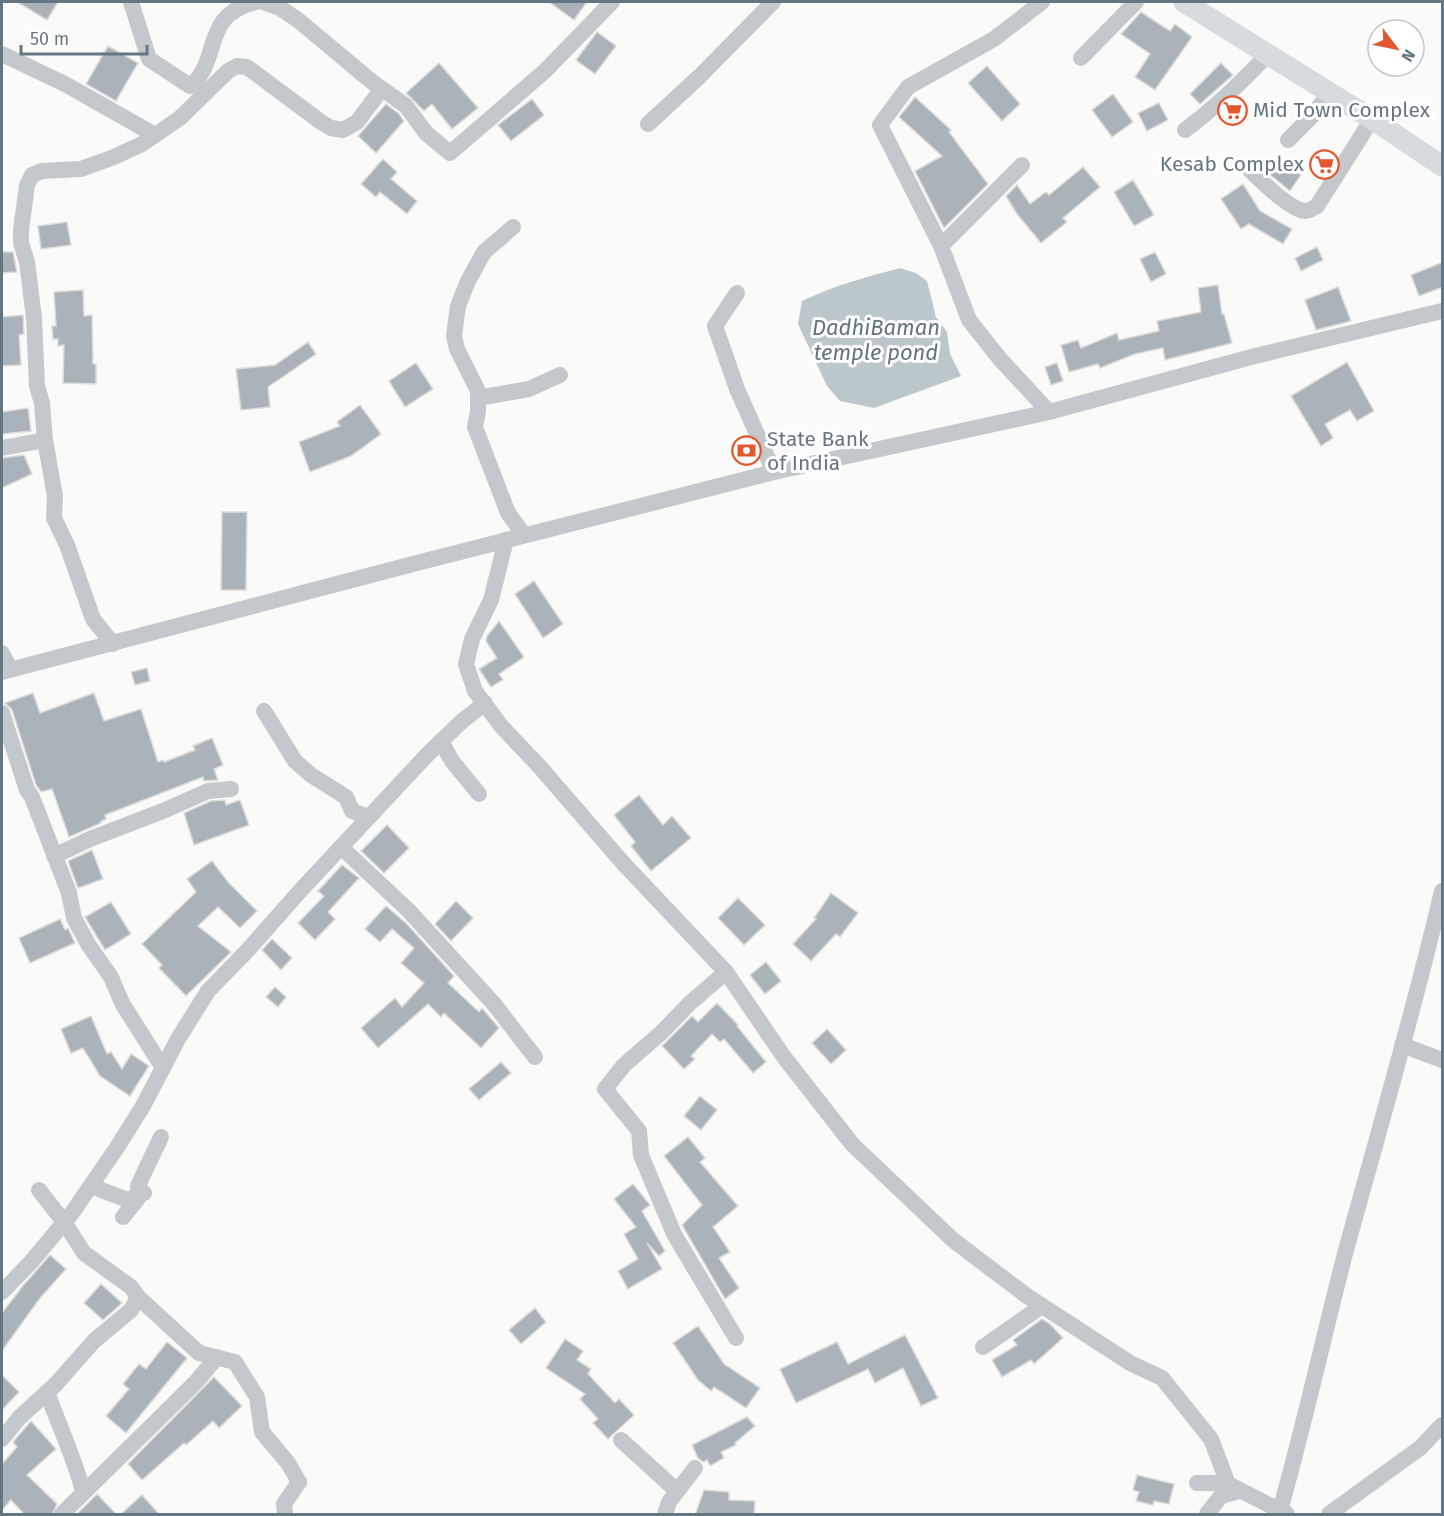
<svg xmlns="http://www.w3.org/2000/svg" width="1444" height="1516" font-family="'Fira Sans',sans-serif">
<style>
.water{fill:#bbc7cb}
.building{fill:#aab3b9;stroke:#dcdcda;stroke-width:1.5}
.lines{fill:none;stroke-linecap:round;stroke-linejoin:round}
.minor{stroke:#c3c8cc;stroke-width:16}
.major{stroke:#d6dbdf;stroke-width:21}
.labels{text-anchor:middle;stroke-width:6;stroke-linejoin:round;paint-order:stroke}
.poi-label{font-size:21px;fill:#657683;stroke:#fff;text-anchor:start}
.water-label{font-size:22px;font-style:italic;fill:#60757c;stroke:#fff}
</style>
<rect width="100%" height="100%" fill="#fafaf8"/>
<path class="water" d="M900,268L916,273L927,281L936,317L947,332L950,354L961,376L874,408L840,401L827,386L798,324L802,301C833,286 866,277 900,268Z"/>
<g class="building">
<path d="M17,2H58L47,20Z"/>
<path d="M549,2H587L574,20Z"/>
<path d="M1141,12L1170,31L1175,24L1192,37L1155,90L1135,77L1150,54L1121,34Z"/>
<path d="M597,32L616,46L595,74L576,60Z"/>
<path d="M108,46L138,63L116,101L86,84Z"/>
<path d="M439,63L478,108L452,129L432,104L424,111L406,93Z"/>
<path d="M1221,63L1233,75L1200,104L1190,94Z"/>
<path d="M987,66L1020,104L1002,121L968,83Z"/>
<path d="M1113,94L1133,122L1112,137L1092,110Z"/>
<path d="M915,97L951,130L949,132L988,184L944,228L915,171L942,156L899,117Z"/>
<path d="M532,99L544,115L511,141L498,125Z"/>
<path d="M1159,103L1168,120L1147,131L1138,113Z"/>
<path d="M386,104L399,114L404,121L376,153L358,136Z"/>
<path d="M383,159L397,172L391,179L417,201L407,214L380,192L376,197L361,184Z"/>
<path d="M1277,159L1301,175L1290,191L1268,173Z"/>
<path d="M1083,167L1100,187L1063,218L1067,222L1041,243L1017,214L1006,196L1017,185L1030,204L1046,192L1049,195Z"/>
<path d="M1133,180L1154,215L1134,226L1114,192Z"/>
<path d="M1243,184L1260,211L1292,229L1283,244L1249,224L1241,229L1221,199Z"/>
<path d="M67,222L71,245L41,249L38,226Z"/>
<path d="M1317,247L1323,260L1301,271L1295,258Z"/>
<path d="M2,252H13L17,272L2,273Z"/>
<path d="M1155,252L1166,274L1151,282L1140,259Z"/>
<path d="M1443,262V287L1419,296L1411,275Z"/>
<path d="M1218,285L1222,314H1224L1232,343L1165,360L1163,348L1135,354L1100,368L1098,364L1069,372L1061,345L1078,340L1081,348L1117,333L1119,340L1159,331L1157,321L1201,312L1198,288Z"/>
<path d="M1338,287L1351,321L1316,330L1305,300Z"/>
<path d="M83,290L84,316L92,315L93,364H96V384L63,383L64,345L58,346V339H53L52,326H56L54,292Z"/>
<path d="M23,315L24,334L19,335L21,365L2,366V317Z"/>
<path d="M308,342L316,354L268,387L270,407L241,410L236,369L275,365Z"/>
<path d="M1347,362L1374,411L1357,421L1350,410L1325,424L1333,438L1321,446L1291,396Z"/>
<path d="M416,363L433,389L405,407L389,381Z"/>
<path d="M1057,363L1063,381L1051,385L1045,367Z"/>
<path d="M360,405L381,434L351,456L310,472L299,442L340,426L337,422Z"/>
<path d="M28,408L31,431L2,434V412Z"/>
<path d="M24,455L32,474L2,488V458Z"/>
<path d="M222,512H247L246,590H221Z"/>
<path d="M534,581L563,624L543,638L515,594Z"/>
<path d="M499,621L524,657L499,674L503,680L491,687L479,669L497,658L486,641L487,636Z"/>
<path d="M147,668L150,681L135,685L131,672Z"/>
<path d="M33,693L40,713L94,693L104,721L141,709L158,762L163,760L164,762L195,750L193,746L212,738L223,765L214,769L218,780L204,781L203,777L105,815L106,819L101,821V823L69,837L52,789L41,792L36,785L12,710L5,703Z"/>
<path d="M639,795L663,825L672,816L691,838L651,871L631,846L635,842L614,815Z"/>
<path d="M225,800L226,805L240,800L249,825L194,845L184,813L211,801Z"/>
<path d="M387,825L409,848L384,873L361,851Z"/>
<path d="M92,850L103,879L78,888L68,861Z"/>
<path d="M212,861L228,882L257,911L240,928L218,907L198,926L231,952L186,996L159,968L162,965L142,944L196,892L187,879Z"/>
<path d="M342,865L359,878L328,912L335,919L315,940L298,923L324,896L318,891Z"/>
<path d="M831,893L858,913L840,937L836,934L811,961L793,944L816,919L814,918Z"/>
<path d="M738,898L765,925L744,945L718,918Z"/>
<path d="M456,901L473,918L451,941L435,924Z"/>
<path d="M111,902L131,934L105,950L85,917Z"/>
<path d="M386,906L407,924L454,976L448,983L479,1012L482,1008L499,1028L481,1048L444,1013L441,1017L428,1004L378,1048L361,1028L395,998L402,1007L424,983L401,963L414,948L392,929L380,942L365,929Z"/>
<path d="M60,919L65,930L68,928L75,943L30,963L19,938Z"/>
<path d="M272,939L292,958L281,970L262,950Z"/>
<path d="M766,962L781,981L765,994L750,975Z"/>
<path d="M275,987L286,997L278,1007L266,997Z"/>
<path d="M717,1003L738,1025L737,1026L766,1062L753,1073L724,1039L720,1042L712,1034L691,1056L695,1059L684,1069L662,1046L692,1016L698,1022Z"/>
<path d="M91,1016L107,1054L111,1052L122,1069L131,1054L149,1066L130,1096L100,1076L83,1048L71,1053L61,1029Z"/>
<path d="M827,1029L846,1050L831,1064L812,1043Z"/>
<path d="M501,1062L511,1073L479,1100L469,1089Z"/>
<path d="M700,1096L717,1110L701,1130L684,1116Z"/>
<path d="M688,1137L705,1158L700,1162L738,1206L713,1227L730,1252L719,1258L739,1288L725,1299L682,1225L702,1205L664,1156Z"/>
<path d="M633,1184L650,1205L642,1211L665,1251L659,1256L647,1243L662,1269L628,1289L618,1271L638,1259L624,1234L636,1227L614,1199Z"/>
<path d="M50,1255L66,1269L40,1298L2,1351V1313L22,1287Z"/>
<path d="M101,1284L122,1303L103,1320L84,1303Z"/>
<path d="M535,1308L546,1322L521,1344L509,1330Z"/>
<path d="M1042,1319L1050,1324L1063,1338L1034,1364L1031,1360L1002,1377L992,1360L1017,1345L1013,1340Z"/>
<path d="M698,1326L724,1364L760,1388L746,1408L714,1387L711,1391L698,1380L673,1343Z"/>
<path d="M905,1335L938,1398L921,1406L903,1368L875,1383L868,1369L796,1403L780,1369L837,1342L848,1364Z"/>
<path d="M565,1339L583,1351L577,1360L591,1369L588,1374L615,1403L619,1399L634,1415L608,1439L593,1423L598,1419L580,1399L585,1394L546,1368Z"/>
<path d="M167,1342L187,1358L126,1433L106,1416L129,1389L123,1384L139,1364L146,1369Z"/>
<path d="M2,1375L19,1392L2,1410Z"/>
<path d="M214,1377L242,1406L219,1428L213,1421L186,1445L184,1443L142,1480L128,1464Z"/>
<path d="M747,1417L755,1426L735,1443L736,1445L721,1452L724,1458L710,1466L707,1460L703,1462L698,1458L692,1445Z"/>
<path d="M31,1421L56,1449L27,1475L57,1504L52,1515H25L11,1500L2,1510V1464L17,1447L13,1442Z"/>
<path d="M1137,1475L1174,1484L1169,1504L1154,1501L1153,1505L1136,1501L1139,1492L1133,1490Z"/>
<path d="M704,1490L729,1492V1500L755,1501L754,1515H695Z"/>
<path d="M97,1494L117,1515H76Z"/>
<path d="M142,1495L160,1515H120Z"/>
</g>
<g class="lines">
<g class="minor">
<path d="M131,2L149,59L190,86C222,61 200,15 256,2"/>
<path d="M263,2L280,8L298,20L371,81L406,106L426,133L450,153L545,71L612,2"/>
<path d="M1042,2L994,39L908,87L880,125L941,246L969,320L1000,359L1049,412"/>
<path d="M2,54L65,84L155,135"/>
<path d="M1081,58L1136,2"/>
<path d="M648,124L700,76L773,2"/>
<path d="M1185,130C1216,107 1242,82 1268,54"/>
<path d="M1288,140L1312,116L1329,94"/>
<path d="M1250,170C1261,181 1289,208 1304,211C1309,211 1313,208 1317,206L1372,119"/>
<path d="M513,227L484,252L468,281L458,306L454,336L457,349L478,391V411L475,427L508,513L524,535"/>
<path d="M941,246L1022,165"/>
<path d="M737,293L715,326L737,389L774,472"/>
<path d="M478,398L529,389L560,375"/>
<path d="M2,448L45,440"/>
<path d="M506,540L491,600L472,639L466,664L475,691L502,727L539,766L623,863L726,972L784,1057L852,1144L953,1240L1027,1296L1130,1363L1162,1378L1211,1439L1228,1484L1287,1514"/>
<path d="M113,644L93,619L67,545L54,518L55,496L45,440L42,403L37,386L34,318L27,262L21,243V230L27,185L32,175L42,171L81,169L114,157L142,144L180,118L228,71L237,66L247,67L321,122L331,128L343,130L357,122L381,90"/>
<path d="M2,653L10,669"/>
<path d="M2,672L413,564L774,472L1049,412L1255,356L1442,311"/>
<path d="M264,711L295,761L311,775L346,797L352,811L369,817"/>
<path d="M2,713L27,790L32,797L69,893L74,918L88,944L111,977L122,1003L163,1068"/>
<path d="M441,741L452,761L479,794"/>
<path d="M341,847L409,911L494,1004L535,1057"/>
<path d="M54,856L90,839L163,811L208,791L231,789"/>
<path d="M726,972L690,1003L661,1033L624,1065L605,1089L639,1131L641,1155L674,1234L736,1338"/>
<path d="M1402,1045L1442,1060"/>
<path d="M92,1184L101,1190L128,1200L144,1193"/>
<path d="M39,1190L64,1222L84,1253L131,1287L138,1297L199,1353L235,1362L257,1397L262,1432L288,1463L299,1482L284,1504L285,1514"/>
<path d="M123,1217L139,1197L138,1186L143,1175L161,1137"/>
<path d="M2,1292L31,1262L72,1213L116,1149L143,1106L178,1039L208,991L247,951L300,891L426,756L461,722L485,703"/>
<path d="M983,1347L1042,1306"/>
<path d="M47,1392C59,1426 74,1457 83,1491"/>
<path d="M2,1439L19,1418L56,1384L94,1341L131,1310L138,1297"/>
<path d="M621,1440L677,1491"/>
<path d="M1197,1483H1218L1235,1489"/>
<path d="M62,1514L196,1382L217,1357"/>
<path d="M665,1514L669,1502L695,1468"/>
<path d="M1207,1514L1221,1496L1239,1491"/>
<path d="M1279,1514C1304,1427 1323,1338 1346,1250C1379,1130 1414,1011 1442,891"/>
<path d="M1329,1514L1420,1448L1442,1425"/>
</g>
<path class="major" d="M1184,2L1372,119L1442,166"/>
</g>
<defs>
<symbol id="supermarket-ring" viewBox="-11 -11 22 22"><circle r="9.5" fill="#fff" stroke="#e4572e" stroke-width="1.5"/><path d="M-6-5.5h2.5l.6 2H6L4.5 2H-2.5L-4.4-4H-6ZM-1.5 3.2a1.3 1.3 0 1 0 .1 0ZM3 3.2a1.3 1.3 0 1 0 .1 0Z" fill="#e4572e"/></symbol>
<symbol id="bank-ring" viewBox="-11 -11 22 22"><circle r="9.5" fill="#fff" stroke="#e4572e" stroke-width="1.5"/><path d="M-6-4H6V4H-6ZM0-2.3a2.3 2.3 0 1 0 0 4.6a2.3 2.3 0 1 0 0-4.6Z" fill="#e4572e"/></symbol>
</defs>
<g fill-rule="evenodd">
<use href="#supermarket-ring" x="1216" y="94" width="33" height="33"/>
<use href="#supermarket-ring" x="1308" y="148" width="33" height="33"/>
<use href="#bank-ring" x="730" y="434" width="33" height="33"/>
</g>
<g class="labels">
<g class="poi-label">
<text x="1253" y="117">Mid Town Complex</text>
<text x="1304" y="171" text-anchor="end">Kesab Complex</text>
<text x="767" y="446">State Bank<tspan x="767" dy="24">of India</tspan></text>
</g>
<g class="water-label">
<text x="876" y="335">DadhiBaman<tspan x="876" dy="25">temple pond</tspan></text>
</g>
</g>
<rect width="1444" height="1516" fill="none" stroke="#657683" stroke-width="6"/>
<g transform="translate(1396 48) rotate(122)"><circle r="28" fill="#ffffff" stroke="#c1c8cd" stroke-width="1.5"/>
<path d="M0-4.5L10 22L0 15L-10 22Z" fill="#e4572e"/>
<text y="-9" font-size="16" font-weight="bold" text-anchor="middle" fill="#657683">N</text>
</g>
<path d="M21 45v9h126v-9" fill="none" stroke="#657683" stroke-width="3"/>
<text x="30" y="45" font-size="18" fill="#657683" stroke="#ffffff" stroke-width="4.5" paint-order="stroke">50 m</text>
</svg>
